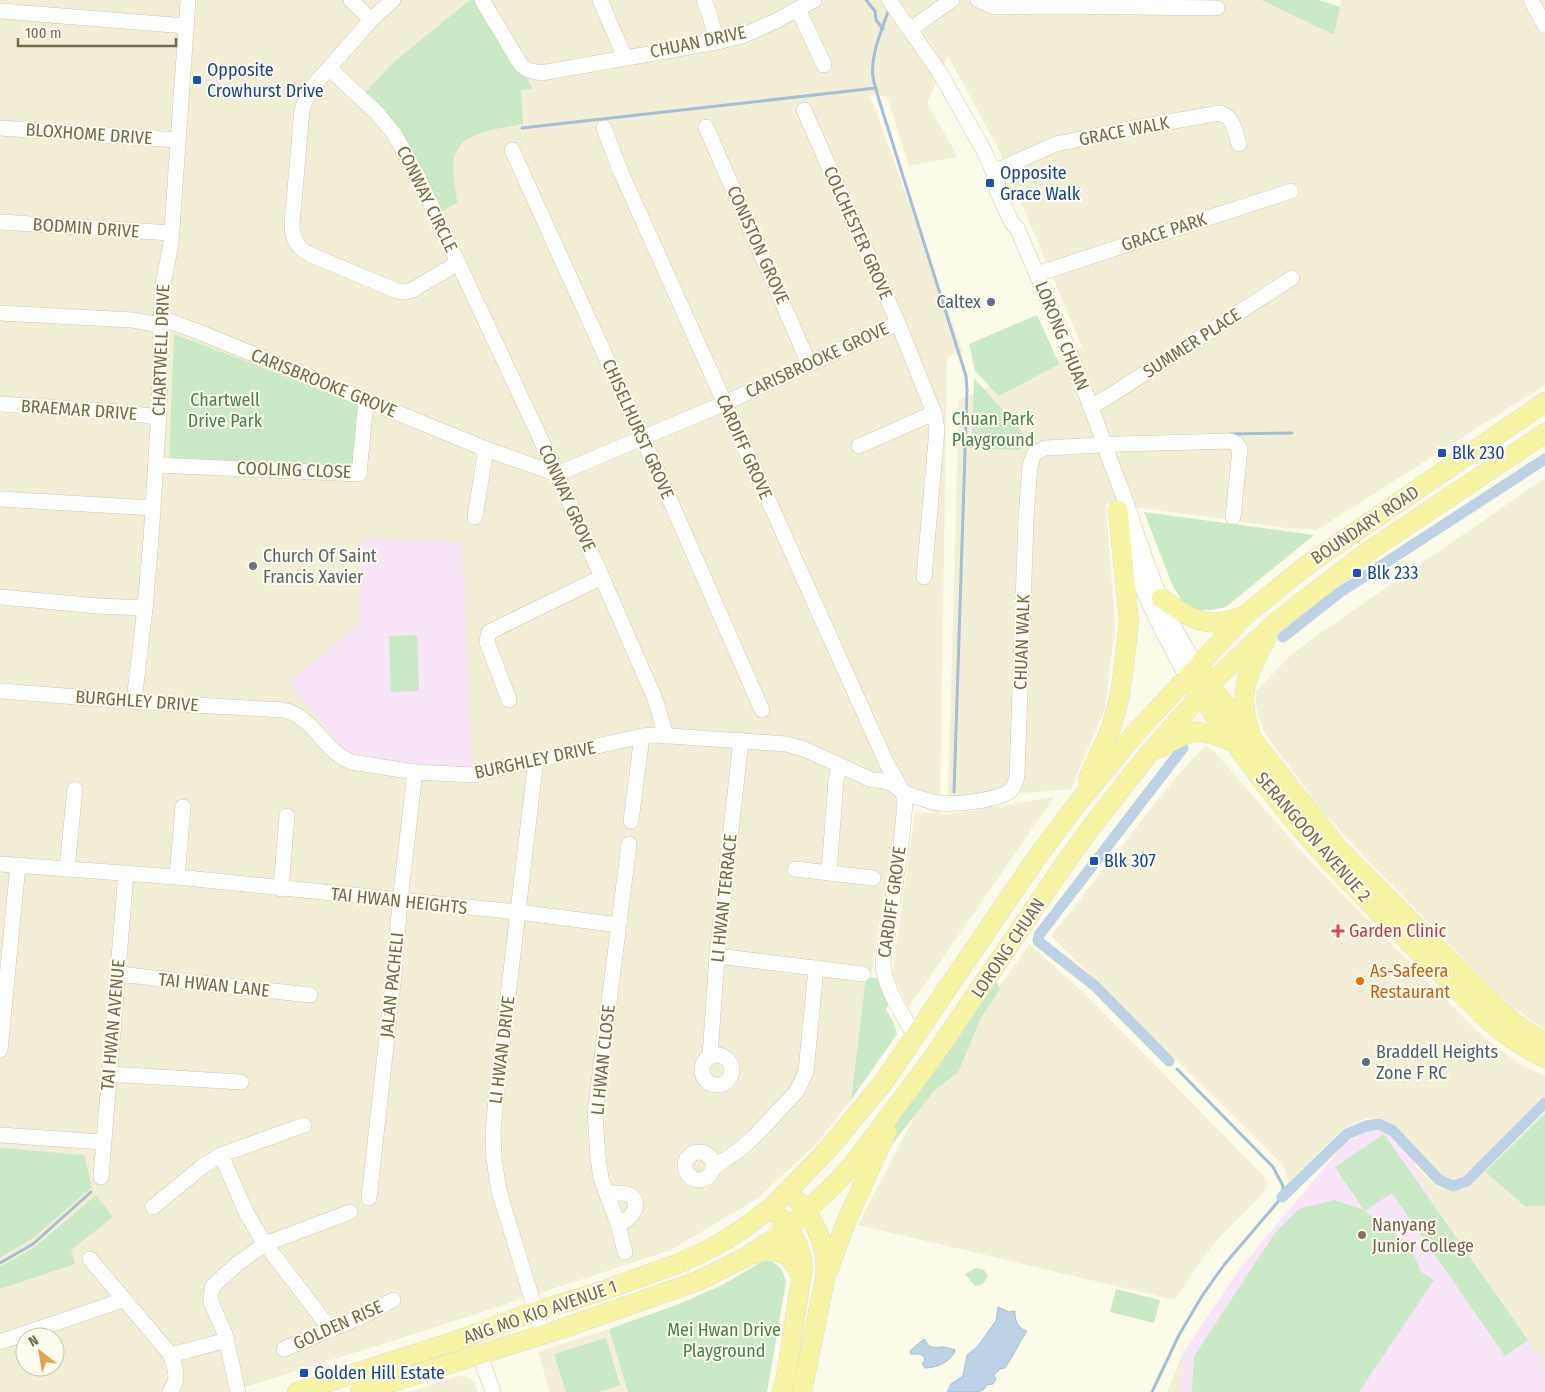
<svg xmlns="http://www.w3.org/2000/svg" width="1545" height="1392" font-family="'Fira Sans Condensed',sans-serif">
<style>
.residential{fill:#f3efd7;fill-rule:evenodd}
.education{fill:#f8e5f8}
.green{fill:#cae9c7}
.water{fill:#bdd2e5;stroke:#a4bed7}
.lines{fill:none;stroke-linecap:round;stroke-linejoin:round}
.stream{stroke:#a4bed7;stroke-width:3}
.canal{stroke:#bdd2e5;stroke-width:11}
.minor-casing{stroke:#cec7af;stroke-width:16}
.major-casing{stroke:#dedbd4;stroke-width:20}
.minor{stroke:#fff;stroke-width:15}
.major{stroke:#f7f4a4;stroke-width:19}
.transit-dot{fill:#1a4fb4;stroke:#fefdef;stroke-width:2}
.service-dot{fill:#5c6f8a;stroke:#fefdef;stroke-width:2}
.worship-dot{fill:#6b7280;stroke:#fefdef;stroke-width:2}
.health-dot{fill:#e0444e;stroke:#fefdef;stroke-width:2}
.food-dot{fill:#e8710a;stroke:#fefdef;stroke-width:2}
.education-dot{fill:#8d6e63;stroke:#fefdef;stroke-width:2}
.labels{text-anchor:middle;stroke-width:4;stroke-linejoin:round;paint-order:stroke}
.street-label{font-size:18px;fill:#76694d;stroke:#fefdef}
.transit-label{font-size:18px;fill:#164399;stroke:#fefdef;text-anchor:start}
.service-label{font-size:18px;fill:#4e5e75;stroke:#fefdef;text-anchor:end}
.park-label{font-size:18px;fill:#48814a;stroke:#fefdef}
.worship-label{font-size:18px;fill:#5b616d;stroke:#fefdef;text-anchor:start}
.health-label{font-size:18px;fill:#be3a42;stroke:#fefdef;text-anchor:start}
.food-label{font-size:18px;fill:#c56008;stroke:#fefdef;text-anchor:start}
.education-label{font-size:18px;fill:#785e54;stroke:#fefdef;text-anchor:start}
</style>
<rect width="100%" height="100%" fill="#fcfbe9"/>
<g class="residential">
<path d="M0,0H1261L1334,35L1341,0H1545V385L1317,530L1286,528L1106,503L1115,626L1105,708L1071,789L948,799L959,400L1082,347L998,148L948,56L927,103L958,157L909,166L887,96L870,95L963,352L947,357L940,814L944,815L1054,797L909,1007L892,974L915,811L937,814L900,796L851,1100L817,1143L758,1198L671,1250L458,1320L230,1392H0ZM25,1337H55V1367H25Z"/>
<path d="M1545,478V1030L1511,1006L1498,994L1374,867L1322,811L1264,732L1258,715L1256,704V691L1290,656L1319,634Z"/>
<path d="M1206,746L1215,752L1310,861L1469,1023L1486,1039L1503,1052L1524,1066L1545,1076V1097L1467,1173L1459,1178L1452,1179L1443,1177L1388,1121L1377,1118H1368L1354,1123L1341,1131L1288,1182L1286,1171L1278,1160L1051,936L1167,788L1195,756Z"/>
<path d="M1029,944L1081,990L1264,1176L1268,1184L1261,1196L1222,1235L1201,1260L1175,1300L858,1225L926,1094Z"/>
<path d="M1416,1167L1437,1187L1452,1191L1462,1190L1474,1183L1485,1172L1526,1207L1545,1206V1365L1434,1203L1418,1176Z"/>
<path d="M609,1329L628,1392H550L538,1352Z"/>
<path d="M1183,1353L1180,1392H1167Z"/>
<path d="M463,1375L475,1382L478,1392H409Z"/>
</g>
<g class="education">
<path d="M362,539L462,542L473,770L354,758L347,754L289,682L359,625Z"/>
<path d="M1376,1129L1395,1138L1414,1158L1418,1176L1434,1203L1545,1365V1392H1180L1183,1353L1241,1267L1346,1142L1362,1133L1369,1130Z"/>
</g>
<g class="green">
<path d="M470,0H481L533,89L521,90L523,124C501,129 459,130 454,159C452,173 456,189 457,203L437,214L404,143L360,98L395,61Z"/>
<path d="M1261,0H1319L1340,7L1334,35Z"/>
<path d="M1037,315L1059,364L999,396L975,371L969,344Z"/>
<path d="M174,334L358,404L355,463L350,469L169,461Z"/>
<path d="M974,378L1028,438L1019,450L972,448Z"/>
<path d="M1144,512L1314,535L1226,607L1212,610H1200L1191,607L1182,601L1172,584Z"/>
<path d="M417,635L419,691L391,692L389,636Z"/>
<path d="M993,975L1000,989L981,1018L958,1072L934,1091L889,1148L875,1149Z"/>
<path d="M866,977L878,978L889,1003L886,1010L893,1021L897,1034L851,1100Z"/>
<path d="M1545,1113V1206L1526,1207L1485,1172Z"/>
<path d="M1384,1134L1528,1340L1505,1356L1392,1193L1365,1211L1410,1245L1421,1272L1434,1280L1359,1392H1192L1194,1356L1275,1233L1299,1209L1334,1200L1364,1210L1335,1167Z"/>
<path d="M0,1148L84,1155L92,1187L33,1238L0,1258Z"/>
<path d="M96,1195L113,1217L71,1250L75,1264L0,1289V1267L35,1247Z"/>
<path d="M765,1260C778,1262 783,1269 786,1282L767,1392H628L609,1329L679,1304L722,1285Z"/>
<path d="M976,1268L983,1269L988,1275C985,1283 982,1285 975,1286L965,1274Z"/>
<path d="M1116,1289L1160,1300L1154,1323L1110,1312Z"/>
<path d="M606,1338L620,1385L599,1392H566L554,1354Z"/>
</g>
<g class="water">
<path d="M998,1307L1009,1312L1015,1311C1015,1321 1017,1328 1027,1331C1019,1343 1013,1356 1005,1368L1000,1369L994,1375L996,1379L993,1384L987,1385L984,1389L979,1392H947L951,1384L963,1376L967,1355L977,1347L996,1321Z"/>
<path d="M924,1339C929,1348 933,1348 942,1347C946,1347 951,1349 955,1350C952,1362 936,1368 925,1368L922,1363L925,1361L924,1356L919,1354H911L910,1351Z"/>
</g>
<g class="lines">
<g class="stream">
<path d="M866,0L875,11L876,20L883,29"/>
<path d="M889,8C883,29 870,54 873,77C874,84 877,92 879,100L966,376L967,390L954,792"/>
<path d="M522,128L876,88"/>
<path d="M1230,434L1292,433"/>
<path d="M0,1263L33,1244L91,1192"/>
<path d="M1152,1392L1179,1335L1202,1296L1224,1265L1282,1197L1283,1186L1273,1167L1177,1069"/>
</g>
<g class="canal">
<path d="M1283,637L1339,593L1545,459"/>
<path d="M1169,1061L1095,986L1038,941L1039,935L1183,748"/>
<path d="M1282,1197L1347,1134L1366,1126L1379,1124L1393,1131L1439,1180L1453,1186L1467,1181L1545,1103"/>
</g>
<defs>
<g id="minor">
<path d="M351,0L371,20"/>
<path d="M393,0L371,20L315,84L305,101L302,110L292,224C292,237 297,248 309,254L397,291L405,292L412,290L458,263"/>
<path d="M482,0L521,65L528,70L541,73L717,42L742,36L776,21L814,0"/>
<path d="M600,0L625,58"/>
<path d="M704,0L710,16L717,42"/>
<path d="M889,0L940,73L983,149L998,182L997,191L1012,223L1017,228C1048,300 1079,372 1105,446C1113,469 1122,491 1130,514C1147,566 1165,620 1197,665"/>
<path d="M978,0L994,7L1055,6L1217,8"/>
<path d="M1531,0L1545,26"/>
<path d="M798,9L824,65"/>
<path d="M0,11L186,26"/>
<path d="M911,29L952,0"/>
<path d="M329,68L377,113L395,135L417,175L557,474L655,699L666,736"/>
<path d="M804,110L898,323L934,413L937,429L924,577"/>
<path d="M706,127L806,357L808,364"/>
<path d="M0,128L177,140"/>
<path d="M604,128L620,170L887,764L903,792L905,805L900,853L883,961C883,988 903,1013 915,1037"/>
<path d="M512,150L644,441L762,710"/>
<path d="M993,172L1056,144L1134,128L1220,113C1234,117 1235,132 1239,144"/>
<path d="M0,222L171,233"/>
<path d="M1037,274L1291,191"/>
<path d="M0,313L132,320L161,325"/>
<path d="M161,318L199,332L486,449L557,474L725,403L898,323"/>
<path d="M0,404L120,412L158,417"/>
<path d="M1090,407L1108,397L1292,278"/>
<path d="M859,446L934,413"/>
<path d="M157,465L359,474L366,400"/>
<path d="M0,499L153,508"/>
<path d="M475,517L486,449"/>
<path d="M1127,542C1139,590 1164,634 1187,677"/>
<path d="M0,597L98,606L145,608"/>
<path d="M0,691L142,702L283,710C315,717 322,750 351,762L415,772L475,775L512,765L642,736L656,735L786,744L804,749L872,780C880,780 887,781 894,785C897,787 900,790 903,792C912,796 923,799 933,802C949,806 999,801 1011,790C1015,786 1016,781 1017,776L1026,519L1030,465L1034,454L1045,448L1121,444L1231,441L1237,444L1240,449L1233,517"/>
<path d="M509,700L487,642L489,632L602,577"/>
<path d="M134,701L145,608L151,539L159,412L162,290L171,243L188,0"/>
<path d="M536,759L496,1098L493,1132L494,1159L499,1191L543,1335"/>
<path d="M631,821L642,736"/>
<path d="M0,864L177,877L518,912L619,925"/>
<path d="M67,869L75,789"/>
<path d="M795,869L873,878"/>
<path d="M829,872L836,781L839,766"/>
<path d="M177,877L183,807"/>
<path d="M281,889L287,816"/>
<path d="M717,956L863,974"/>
<path d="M118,974L310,995"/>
<path d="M0,1050L18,865"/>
<circle cx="717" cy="1070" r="15"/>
<path d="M710,1056L717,956L741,740"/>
<path d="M108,1074L241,1082"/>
<path d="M0,1135L103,1142"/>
<circle cx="699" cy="1166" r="14"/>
<path d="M221,1155L247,1214L263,1241L331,1330"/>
<path d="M713,1168L739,1150L754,1137L797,1091L806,1072L816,968"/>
<path d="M101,1177L126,873"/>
<path d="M607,1195C641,1185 645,1214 618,1224"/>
<path d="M369,1198L394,974L400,901L415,772"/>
<path d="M153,1207L203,1166L221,1155L304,1125"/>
<path d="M625,1252L618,1224L601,1178L598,1157L595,1113L629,844"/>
<path d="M90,1259L171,1355C175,1368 180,1380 170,1392"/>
<path d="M0,1342L123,1300"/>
<path d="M284,1349L363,1316L393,1300"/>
<path d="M171,1355L227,1340"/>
<path d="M480,1355L493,1392"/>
<path d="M238,1392L225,1334L211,1302V1294L213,1286L237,1264L265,1244L350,1212"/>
</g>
<g id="major">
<path d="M1161,598C1180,611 1196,625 1221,622C1229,621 1237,618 1244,616"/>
<path d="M1204,675L1215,692L1337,847L1500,1011L1521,1028L1545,1043"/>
<path d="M1193,685C1229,734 1263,785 1302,830C1361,898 1427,959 1490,1022C1507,1037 1525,1048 1545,1058"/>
<path d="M1250,731C1236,693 1249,670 1267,637"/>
<path d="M1160,748C1169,743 1186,732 1197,732C1209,732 1222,737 1233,742"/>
<path d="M1088,779L1111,728L1120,695L1124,665L1129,622L1118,510"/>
<path d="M799,1202C812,1218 823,1238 825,1259C826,1266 825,1273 825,1279L802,1392"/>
<path d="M780,1218C792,1232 801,1246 803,1266L786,1376L782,1392"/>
<path d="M754,1254C780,1247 790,1253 801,1276"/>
<path d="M828,1271L846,1222L887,1131"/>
<path d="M297,1392L458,1340L536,1311L599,1292L677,1264L701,1253L724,1241L744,1228L772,1207L829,1148L883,1083L1035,860L1073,809L1132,737L1244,616L1307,565L1545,402"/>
<path d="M360,1392L561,1329L698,1281L746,1257L769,1242L788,1228L838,1181L857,1159L932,1059L1061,869L1092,826L1148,755L1210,684L1275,623L1366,553L1545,433"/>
</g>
</defs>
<use href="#minor" class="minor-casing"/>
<use href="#major" class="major-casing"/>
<use href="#minor" class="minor"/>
<use href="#major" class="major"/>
</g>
<g class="transit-dot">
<rect x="192" y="75" width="10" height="10" rx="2.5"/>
<rect x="985" y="178" width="10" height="10" rx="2.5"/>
<rect x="1437" y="448" width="10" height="10" rx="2.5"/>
<rect x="1352" y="568" width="10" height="10" rx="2.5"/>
<rect x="1089" y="856" width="10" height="10" rx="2.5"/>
<rect x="299" y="1368" width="10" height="10" rx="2.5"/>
</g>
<g class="service-dot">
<circle cx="991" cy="302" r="5"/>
<circle cx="1366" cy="1062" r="5"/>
</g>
<circle class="worship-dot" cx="253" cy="566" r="5"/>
<path class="health-dot" d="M1335.5 923.5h5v5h5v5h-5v5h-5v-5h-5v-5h5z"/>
<circle class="food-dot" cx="1360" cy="981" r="5"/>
<circle class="education-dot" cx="1362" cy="1235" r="5"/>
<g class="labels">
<g class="street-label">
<text transform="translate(698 42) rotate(-12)" y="6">CHUAN DRIVE</text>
<text transform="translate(1124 131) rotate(-11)" y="6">GRACE WALK</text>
<text transform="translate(89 134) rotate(4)" y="6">BLOXHOME DRIVE</text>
<text transform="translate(427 199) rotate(64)" y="6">CONWAY CIRCLE</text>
<text transform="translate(86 228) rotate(4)" y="6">BODMIN DRIVE</text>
<text transform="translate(1164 232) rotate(-18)" y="6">GRACE PARK</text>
<text transform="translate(858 233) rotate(66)" y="6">COLCHESTER GROVE</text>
<text transform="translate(758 245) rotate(66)" y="6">CONISTON GROVE</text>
<text transform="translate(1062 336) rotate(68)" y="6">LORONG CHUAN</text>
<text transform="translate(1192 343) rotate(-33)" y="6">SUMMER PLACE</text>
<text transform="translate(161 350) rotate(-88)" y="6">CHARTWELL DRIVE</text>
<text transform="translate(817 360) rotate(-25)" y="6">CARISBROOKE GROVE</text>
<text transform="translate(324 383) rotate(22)" y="6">CARISBROOKE GROVE</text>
<text transform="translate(79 410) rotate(4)" y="6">BRAEMAR DRIVE</text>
<text transform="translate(638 429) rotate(66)" y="6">CHISELHURST GROVE</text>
<text transform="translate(744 447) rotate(66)" y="6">CARDIFF GROVE</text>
<text transform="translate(294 470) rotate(2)" y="6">COOLING CLOSE</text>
<text transform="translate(567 498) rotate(66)" y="6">CONWAY GROVE</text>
<text transform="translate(1365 525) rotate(-34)" y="6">BOUNDARY ROAD</text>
<text transform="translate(1022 642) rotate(-88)" y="6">CHUAN WALK</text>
<text transform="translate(137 701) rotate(4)" y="6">BURGHLEY DRIVE</text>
<text transform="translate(535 760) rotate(-12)" y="6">BURGHLEY DRIVE</text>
<text transform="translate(1313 837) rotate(49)" y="6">SERANGOON AVENUE 2</text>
<text transform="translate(724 898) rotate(-84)" y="6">LI HWAN TERRACE</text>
<text transform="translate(399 901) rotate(6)" y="6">TAI HWAN HEIGHTS</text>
<text transform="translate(892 902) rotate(-82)" y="6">CARDIFF GROVE</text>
<text transform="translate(1008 948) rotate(-56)" y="6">LORONG CHUAN</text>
<text transform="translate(214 985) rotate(6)" y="6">TAI HWAN LANE</text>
<text transform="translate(392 985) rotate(-84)" y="6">JALAN PACHELI</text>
<text transform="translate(113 1025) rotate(-85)" y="6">TAI HWAN AVENUE</text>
<text transform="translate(502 1050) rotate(-83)" y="6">LI HWAN DRIVE</text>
<text transform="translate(603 1060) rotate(-84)" y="6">LI HWAN CLOSE</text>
<text transform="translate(540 1312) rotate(-19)" y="6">ANG MO KIO AVENUE 1</text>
<text transform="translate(338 1325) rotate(-24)" y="6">GOLDEN RISE</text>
</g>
<g class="transit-label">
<text x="207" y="76">Opposite<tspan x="207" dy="21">Crowhurst Drive</tspan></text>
<text x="1000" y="179">Opposite<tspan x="1000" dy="21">Grace Walk</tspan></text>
<text x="1452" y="459">Blk 230</text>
<text x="1367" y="579">Blk 233</text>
<text x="1104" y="867">Blk 307</text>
<text x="314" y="1379">Golden Hill Estate</text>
</g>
<g class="service-label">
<text x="981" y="308">Caltex</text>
<text x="1376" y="1058" text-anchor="start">Braddell Heights<tspan x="1376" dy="21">Zone F RC</tspan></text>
</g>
<g class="park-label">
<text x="225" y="406">Chartwell<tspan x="225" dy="21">Drive Park</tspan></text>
<text x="993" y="425">Chuan Park<tspan x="993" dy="21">Playground</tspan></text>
<text x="724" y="1336">Mei Hwan Drive<tspan x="724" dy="21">Playground</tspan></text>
</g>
<g class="worship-label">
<text x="263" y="562">Church Of Saint<tspan x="263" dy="21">Francis Xavier</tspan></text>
</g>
<g class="health-label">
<text x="1349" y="937">Garden Clinic</text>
</g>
<g class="food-label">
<text x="1370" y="977">As-Safeera<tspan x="1370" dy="21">Restaurant</tspan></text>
</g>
<g class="education-label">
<text x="1372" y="1231">Nanyang<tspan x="1372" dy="21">Junior College</tspan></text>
</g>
</g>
<g transform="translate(40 1352) rotate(329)"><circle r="24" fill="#fefdef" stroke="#c8c2ae"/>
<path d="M0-4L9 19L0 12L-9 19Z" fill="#e1a253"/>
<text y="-8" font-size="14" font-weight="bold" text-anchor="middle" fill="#76694d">N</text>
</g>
<path d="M18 38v8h158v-8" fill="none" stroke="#76694d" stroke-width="2.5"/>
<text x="25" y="38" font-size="15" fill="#76694d" stroke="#fefdef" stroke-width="4" paint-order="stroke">100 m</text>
</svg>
